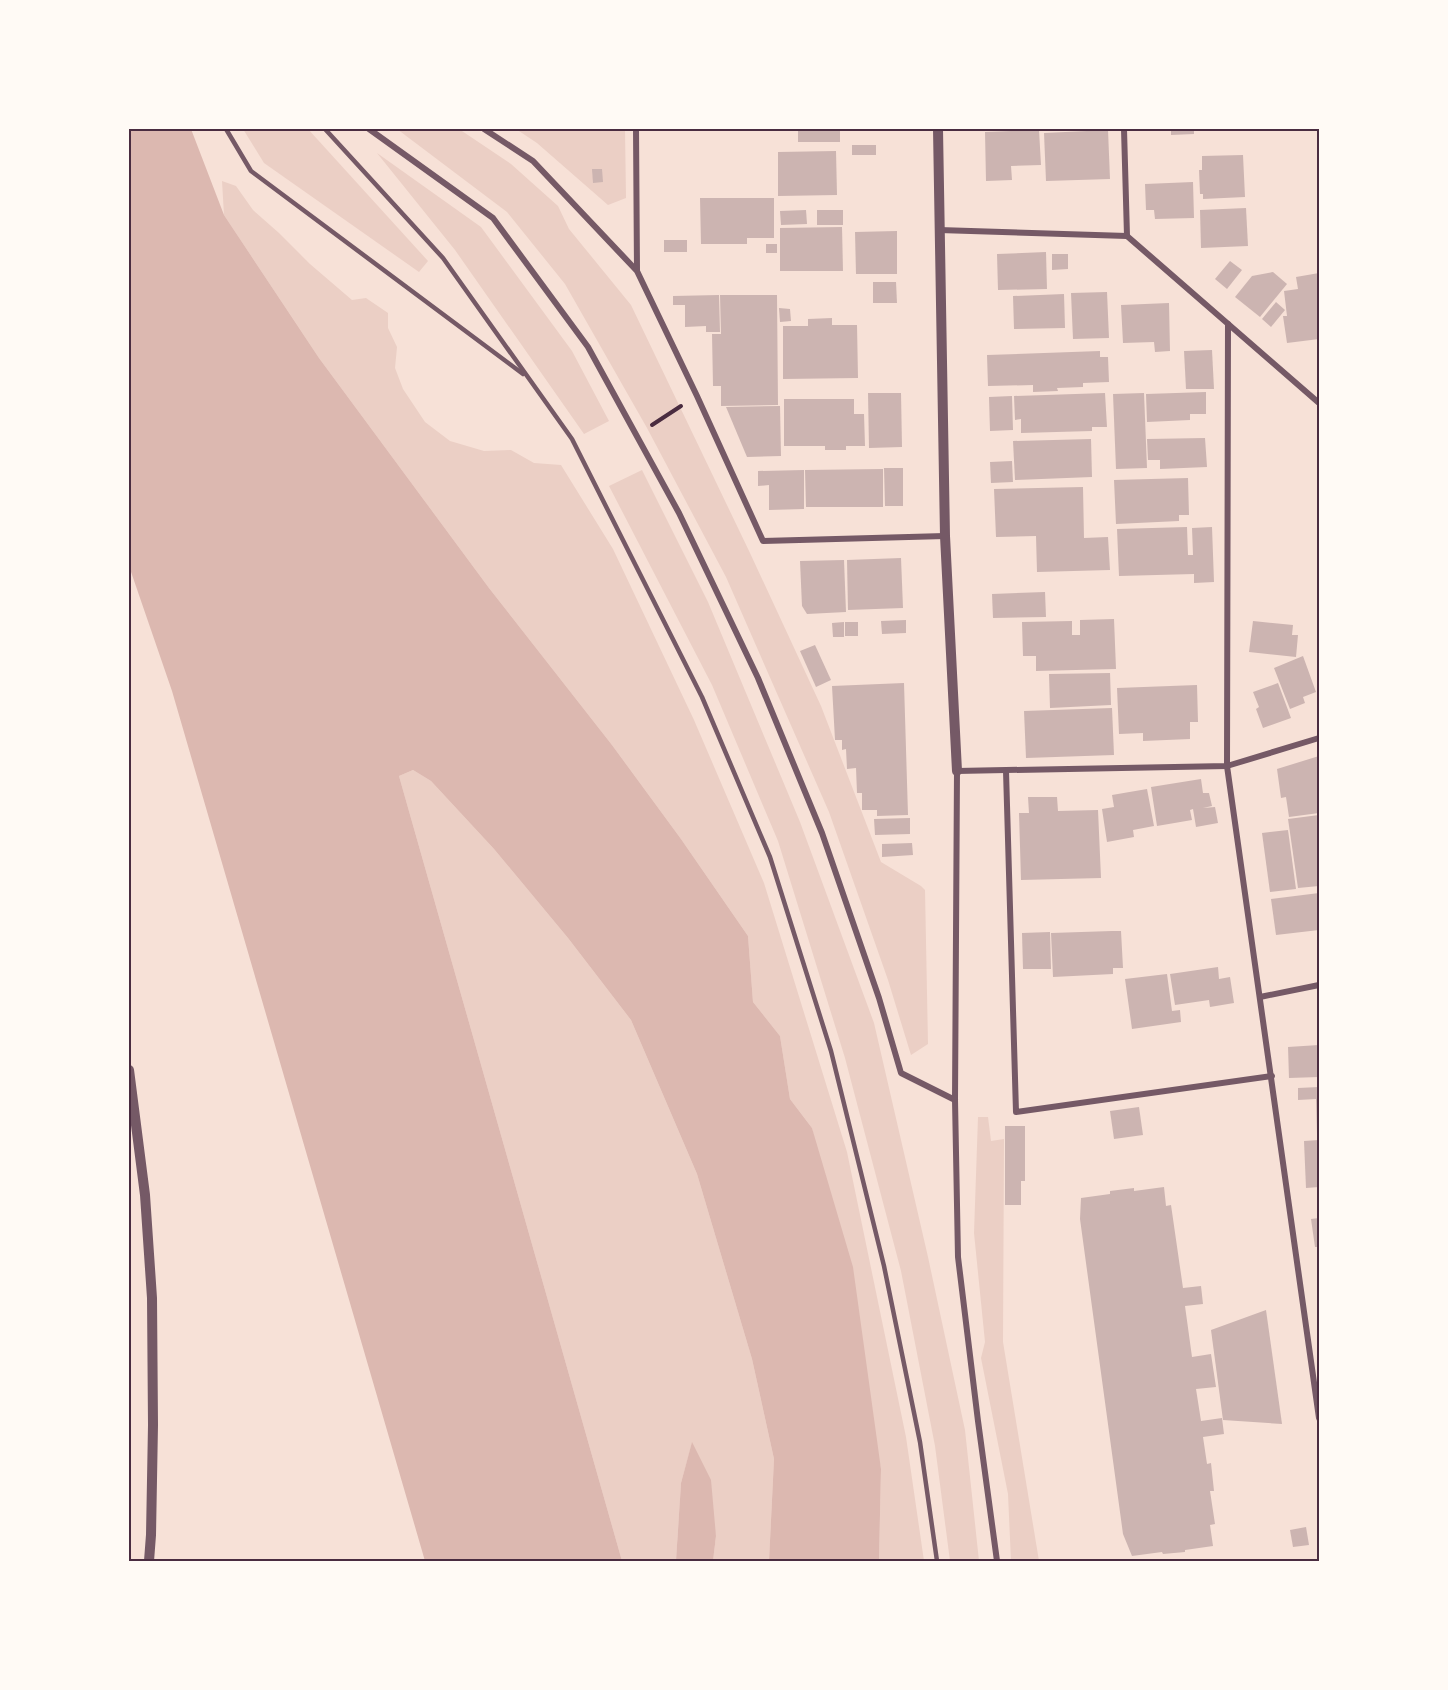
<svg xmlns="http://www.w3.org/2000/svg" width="1448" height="1690" font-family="'Noto Sans',sans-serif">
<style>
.green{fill:#ebcfc5}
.water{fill:#dcb8b0}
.building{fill:#ccb4b1}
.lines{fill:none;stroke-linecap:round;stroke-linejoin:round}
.path{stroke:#4a2c40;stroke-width:4}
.service{stroke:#755966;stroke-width:4.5}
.minor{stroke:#755966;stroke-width:6}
.tertiary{stroke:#755966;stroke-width:10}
.neatline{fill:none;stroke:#4a2c40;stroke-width:2}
</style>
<rect width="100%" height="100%" fill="#f7e1d7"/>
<g class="green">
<path d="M243,129H308L428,261L419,272L264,163Z"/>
<path d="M397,129H459L511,164L558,206L569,229L631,305L750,553L821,706L881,862L921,886L925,890L928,1044L911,1055L888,980L829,812L726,577L647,428L565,284L507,212Z"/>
<path d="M516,129H625L626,198L608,205L537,143Z"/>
<path d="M377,153L481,227L572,351L609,421L584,434L455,250Z"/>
<path d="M222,181L236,186L253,210L279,233L310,264L352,300L366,298L388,313V328L397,347L395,368L403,389L425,422L450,441L484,451L511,450L534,463L561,465L613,549L694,720L764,883L847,1152L906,1437L924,1561H879L881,1469L812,1128L790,1099L780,1036L753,1002L748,936L681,839L612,745L489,588L319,358L224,215Z"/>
<path d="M642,470L708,602L800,822L874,1023L928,1257L965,1430L979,1561H950L935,1446L901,1271L845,1058L778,841L712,685L609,486Z"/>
<path d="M413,770L431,781L494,849L568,938L631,1020L697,1174L752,1359L774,1459L769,1561H713L716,1536L692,1443L681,1483L676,1561H622L399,776Z"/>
<path d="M978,1117H988L991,1141L1004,1139L1003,1342L1039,1561H1011L1008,1494L981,1358L985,1342L974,1233Z"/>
</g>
<g class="water">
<path d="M129,129H191L224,215L319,358L489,588L612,745L681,839L748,936L753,1002L780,1036L790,1099L812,1128L853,1267L881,1469L879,1561H769L774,1459L752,1359L697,1174L631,1020L568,938L494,849L431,781L413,770L399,776L622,1561H425L172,691L129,566Z"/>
<path d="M692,1442L711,1480L716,1536L713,1561H676L681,1483Z"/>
</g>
<g class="building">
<rect x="798" y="129" width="42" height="13"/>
<path d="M1171,129H1194V134L1171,135Z"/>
<path d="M1039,130L1041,165L1011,166L1012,180L986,181L985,132Z"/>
<path d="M1108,130L1110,179L1046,181L1044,133Z"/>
<rect x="852" y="145" width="24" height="10"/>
<path d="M836,151L837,195L778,196V152Z"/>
<path d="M1243,155L1245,197L1203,199V194H1200L1199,170H1202V156Z"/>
<path d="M592,169H602L603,182L593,183Z"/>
<path d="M1193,182L1194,218L1155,219L1154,210H1146L1145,184Z"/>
<path d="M700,198H774V238H747V244H701Z"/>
<path d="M1246,208L1248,246L1201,248L1200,210Z"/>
<path d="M806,210L807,224L781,225L780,211Z"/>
<rect x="817" y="210" width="26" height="15"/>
<path d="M842,227L843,271H780V228Z"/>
<path d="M897,231V274H856L855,232Z"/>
<rect x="664" y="240" width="23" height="12"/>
<rect x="766" y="244" width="11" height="9"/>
<path d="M1046,252L1047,289L998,290L997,254Z"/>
<path d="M1052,254H1068V269L1052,270Z"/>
<path d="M1230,261L1242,270L1227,289L1215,279Z"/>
<path d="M1273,272L1287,284L1260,317L1235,297L1252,276Z"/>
<path d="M1319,273V339L1287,343L1283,316H1287L1284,291L1298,289L1296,277Z"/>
<path d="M873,282H896L897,303H873Z"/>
<path d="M1107,292L1109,338L1073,339L1071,293Z"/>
<path d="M1064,294L1065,328L1014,329L1013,296Z"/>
<path d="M719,295L720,332H706V326L685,327V305H673V296Z"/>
<path d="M720,295H777L778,405L721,406V386H713L712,334H721Z"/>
<path d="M1276,302L1285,310L1271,327L1262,319Z"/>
<path d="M1169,303L1170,351L1155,352L1154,342L1123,343L1121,305Z"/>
<path d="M779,308L790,309L791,321L780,322Z"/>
<path d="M832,318V325H857L858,378L783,379V326H808V319Z"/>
<path d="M1212,350L1214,389H1186L1184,351Z"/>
<path d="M1100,351V357H1108L1109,382L1083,383V387L1057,388L1058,391L1033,392V385L988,386L987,355Z"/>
<path d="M1206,392V414H1190V420L1147,422L1146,394Z"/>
<path d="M868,393H901L902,447L869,448Z"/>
<path d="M1105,393L1107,427H1092V431L1021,433V419L1015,420L1014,396Z"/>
<path d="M1144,393L1147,468L1116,469L1113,394Z"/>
<path d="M1012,396L1013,430L990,431L989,397Z"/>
<path d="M784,399H854V414H864L865,446H846V450H825V446H784Z"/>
<path d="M780,406L781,456L747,457L726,407Z"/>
<path d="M1205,438L1207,467L1160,469V460H1148L1147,439Z"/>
<path d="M1091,439L1092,477L1015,480L1013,441Z"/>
<path d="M1012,461L1013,482L991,483L990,462Z"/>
<path d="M884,468H903V506H885Z"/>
<path d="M883,469V507H806L805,470Z"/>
<path d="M804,470V509L769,510V485L758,486V471Z"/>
<path d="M1188,478L1189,515H1179V521L1116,524L1114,480Z"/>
<path d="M1083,487L1084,538L1108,537L1110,570L1037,572L1036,536L996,537L994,489Z"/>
<path d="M1187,527L1188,555H1193L1192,528L1212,527L1214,582L1194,583V574L1119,576L1117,529Z"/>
<path d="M901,558L903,608L848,610L847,560Z"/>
<path d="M844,560L846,612L807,614L802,606L800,561Z"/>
<path d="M1045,592L1046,617L993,618L992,594Z"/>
<path d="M1114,619L1116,669L1036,671V656H1023L1022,622L1072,621V635H1080V620Z"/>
<path d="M906,620V633L882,634L881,621Z"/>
<path d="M1253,621L1293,625L1292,635H1298L1296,657L1249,652Z"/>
<path d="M844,622V637H833L832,623Z"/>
<rect x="845" y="622" width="13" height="14"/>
<path d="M815,645L831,680L816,687L800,651Z"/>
<path d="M1303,656L1316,692L1303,697L1305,703L1290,709L1274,668Z"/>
<path d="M1110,673L1111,705L1050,708L1049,674Z"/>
<path d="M904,683L908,815L877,816V810H862V793H857L856,768L847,769L846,749L842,750V740H835L832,686Z"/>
<path d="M1278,683L1291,718L1263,728L1256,709L1259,707L1253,692Z"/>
<path d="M1197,685L1198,722H1190V739L1143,741V733L1119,734L1117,688Z"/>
<path d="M1112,708L1114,755L1026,758L1024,711Z"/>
<path d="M1319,756V813L1289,817L1286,797L1281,798L1277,769Z"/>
<path d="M1201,779L1203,793H1209L1212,806L1203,808L1215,807L1218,823L1196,827L1193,809L1190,810L1192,820L1157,826L1151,787Z"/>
<path d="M1147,789L1154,826L1133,830L1134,837L1107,842L1102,809L1114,807L1112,795Z"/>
<path d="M1028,797H1057L1058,811L1098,810L1101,878L1021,880L1019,813H1029Z"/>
<path d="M1319,815V886L1298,888L1288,819Z"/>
<path d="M910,818V834L875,835L874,819Z"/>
<path d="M1288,830L1296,889L1270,892L1262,833Z"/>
<path d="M912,843L913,855L882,857V844Z"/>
<path d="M1319,893V930L1276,935L1271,899Z"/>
<path d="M1112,931H1121L1123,968H1113V974L1053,977L1051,933Z"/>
<path d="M1050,932L1051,969H1023L1022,933Z"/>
<path d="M1218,967L1219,979L1230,977L1234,1003L1210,1007L1209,1000L1175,1005L1170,974Z"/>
<path d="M1167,974L1172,1011L1180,1010L1181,1022L1132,1029L1125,979Z"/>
<path d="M1319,1045V1077L1289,1078L1288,1047Z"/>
<path d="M1319,1087V1134H1317L1316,1099L1298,1100V1088Z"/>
<path d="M1139,1107L1143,1135L1114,1139L1110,1111Z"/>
<path d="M1005,1126H1025V1181H1021V1205H1005Z"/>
<path d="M1319,1140V1187L1306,1188L1304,1141Z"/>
<path d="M1164,1187L1166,1206L1171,1205L1183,1288L1201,1286L1203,1304L1185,1306L1192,1357L1211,1354L1216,1387L1196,1389L1201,1421L1222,1418L1224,1434L1203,1437L1207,1464L1211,1463L1214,1491H1210L1215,1524L1210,1525L1213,1546L1185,1550V1552L1163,1554L1162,1552L1132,1556L1123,1534L1080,1219L1081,1198L1110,1194V1191L1134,1188V1191Z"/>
<path d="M1319,1218V1247H1315L1311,1219Z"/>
<path d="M1266,1310L1282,1424L1223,1420L1211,1330Z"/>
<path d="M1306,1527L1309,1545L1293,1547L1290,1530Z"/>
</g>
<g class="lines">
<path class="path" d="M652,425L681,406"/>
<g class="service">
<path d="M226,129L251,171L523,374"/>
<path d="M325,129L443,258L572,439L702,697L770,857L831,1051L884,1266L920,1442L937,1561"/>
</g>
<g class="minor">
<path d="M369,129L493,218L588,347L679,513L758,678L822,833L879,998L901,1073L955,1100"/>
<path d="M484,129L533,161L637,271L697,396L763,541L945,536"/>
<path d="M636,129L637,270"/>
<path d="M1124,129L1127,236"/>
<path d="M939,230L1127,236L1319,403"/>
<path d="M1228,324L1227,766L1319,1418"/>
<path d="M1006,771L1016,1112L1272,1076"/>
<path d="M1260,997L1319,985"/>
<path d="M997,1561L978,1421L958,1257L955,1100L957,771L1227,766L1319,738"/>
</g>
<g class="tertiary">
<path d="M938,129L945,536L957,771"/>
<path d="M129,1070L145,1195L152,1298L153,1425L151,1535L149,1561"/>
</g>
</g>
<rect width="1448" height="1690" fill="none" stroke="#fffaf5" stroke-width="261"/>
<rect x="130" y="130" width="1188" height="1430" class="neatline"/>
</svg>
